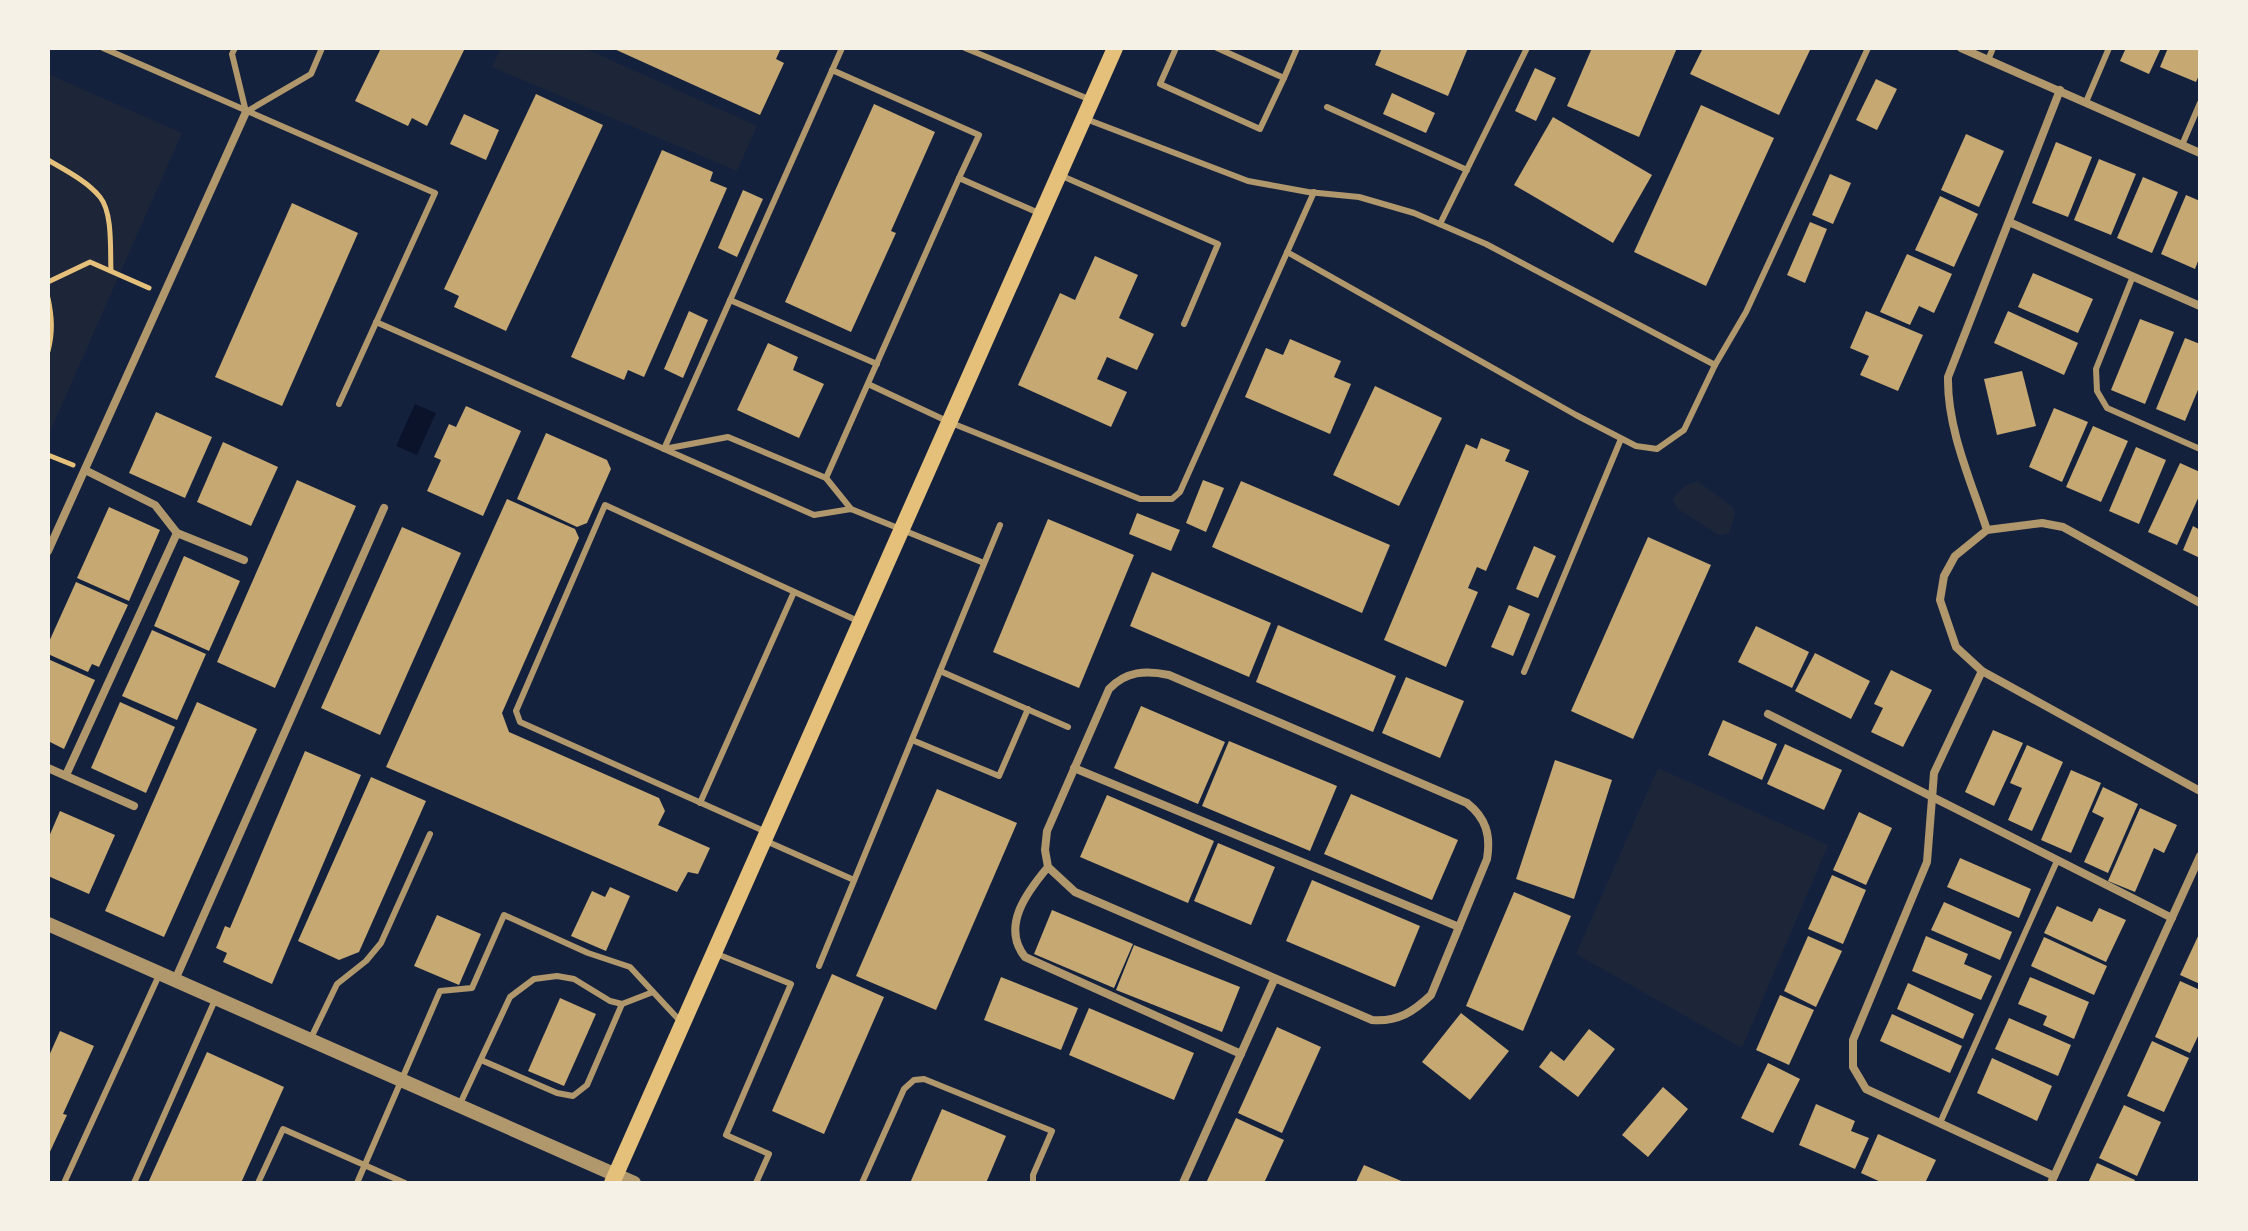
<svg xmlns="http://www.w3.org/2000/svg" width="2248" height="1231" font-family="Jost,sans-serif">
<style>
.green{fill:#1d2539}
.water{fill:#0b132b}
.building{fill:#c6a872}
.lines{fill:none;stroke-linecap:round;stroke-linejoin:round}
.path{stroke:#e5c07b;stroke-width:5}
.service{stroke:#b1986c;stroke-width:6}
.minor{stroke:#b1986c;stroke-width:8}
.tertiary{stroke:#b1986c;stroke-width:14}
.secondary{stroke:#e5c07b;stroke-width:16}
</style>
<rect width="100%" height="100%" fill="#14213d"/>
<g class="green">
<path d="M501,48H584L757,126L737,171L492,67Z"/>
<path d="M48,74L182,133L48,436Z"/>
<path d="M1697,481L1733,507L1735,514L1729,533L1719,535L1678,509L1672,499L1685,486Z"/>
<path d="M1658,768L1828,845L1742,1048L1576,954Z"/>
</g>
<path class="water" d="M415,404L436,413L417,455L396,446Z"/>
<g class="building">
<path d="M381,48H465L427,126L412,118L408,126L355,101Z"/>
<path d="M612,48H781L776,59L784,63L760,115Z"/>
<path d="M1382,48H1468L1448,96L1375,65Z"/>
<path d="M1592,48H1677L1639,137L1567,106Z"/>
<path d="M1703,48H1811L1779,115L1690,74Z"/>
<path d="M2126,48H2161L2149,74L2120,61Z"/>
<path d="M2168,48H2200V73L2196,82L2160,67Z"/>
<path d="M1535,68L1556,78L1536,121L1515,111Z"/>
<path d="M1876,79L1897,89L1877,130L1856,120Z"/>
<path d="M1392,93L1435,113L1426,133L1383,114Z"/>
<path d="M536,94L603,125L506,331L454,307L459,296L444,289Z"/>
<path d="M874,104L935,132L891,231L896,233L851,332L785,302Z"/>
<path d="M1701,105L1774,138L1706,286L1634,252Z"/>
<path d="M464,114L499,130L486,160L450,144Z"/>
<path d="M1553,117L1652,175L1613,243L1514,185Z"/>
<path d="M1966,134L2004,151L1979,207L1941,190Z"/>
<path d="M2056,142L2092,157L2068,217L2032,203Z"/>
<path d="M662,150L713,172L710,181L727,188L644,377L628,370L624,380L571,357Z"/>
<path d="M2099,159L2136,174L2111,235L2074,220Z"/>
<path d="M1830,174L1851,183L1833,224L1812,215Z"/>
<path d="M2143,177L2178,192L2152,253L2117,238Z"/>
<path d="M743,190L763,199L737,257L718,248Z"/>
<path d="M2186,195L2200,201V256L2195,269L2161,254Z"/>
<path d="M1940,196L1978,214L1954,267L1915,250Z"/>
<path d="M292,203L358,233L282,406L215,377Z"/>
<path d="M1810,222L1827,229L1805,283L1787,275Z"/>
<path d="M1907,254L1952,274L1934,313L1919,306L1910,325L1880,312Z"/>
<path d="M1095,256L1138,275L1119,318L1154,334L1137,370L1107,357L1097,379L1127,392L1111,427L1018,385L1060,293L1075,300Z"/>
<path d="M2033,273L2093,299L2078,333L2018,307Z"/>
<path d="M689,311L708,320L683,378L664,369Z"/>
<path d="M1866,311L1923,335L1898,391L1860,375L1869,356L1850,348Z"/>
<path d="M2008,311L2078,343L2064,375L1994,343Z"/>
<path d="M2140,319L2174,332L2145,404L2111,390Z"/>
<path d="M2185,338L2200,344V385L2185,421L2156,409Z"/>
<path d="M1290,339L1341,361L1334,377L1351,384L1330,434L1245,397L1266,348L1283,355Z"/>
<path d="M768,343L798,357L793,370L824,384L799,438L737,410Z"/>
<path d="M2022,371L2036,426L1997,435L1984,379Z"/>
<path d="M1375,386L1442,418L1399,506L1333,475Z"/>
<path d="M466,406L521,431L483,516L427,491L441,460L434,457L449,424L456,427Z"/>
<path d="M2054,408L2088,422L2062,482L2029,467Z"/>
<path d="M156,412L212,437L185,498L129,473Z"/>
<path d="M2093,426L2128,441L2101,502L2066,487Z"/>
<path d="M546,433L607,460L611,469L587,523L577,527L517,499Z"/>
<path d="M1481,438L1510,450L1505,461L1529,471L1486,571L1477,567L1468,588L1478,592L1446,667L1384,640L1466,444L1477,449Z"/>
<path d="M223,442L278,467L251,526L197,502Z"/>
<path d="M2136,447L2166,460L2139,524L2109,511Z"/>
<path d="M2180,463L2200,472V494L2177,545L2148,532Z"/>
<path d="M297,480L356,506L275,688L217,662Z"/>
<path d="M1203,480L1224,488L1206,532L1186,523Z"/>
<path d="M1241,481L1390,545L1362,613L1212,547Z"/>
<path d="M507,499L575,529L579,538L502,713L509,732L659,798L665,811L658,825L710,848L698,874L688,872L677,892L386,767Z"/>
<path d="M109,507L160,530L129,601L77,578Z"/>
<path d="M1137,513L1180,530L1171,551L1129,534Z"/>
<path d="M1048,519L1134,555L1079,688L993,652Z"/>
<path d="M2193,526L2200,530V558L2183,550Z"/>
<path d="M402,527L461,553L380,735L321,708Z"/>
<path d="M1648,537L1711,565L1633,739L1571,711Z"/>
<path d="M1534,546L1556,556L1538,598L1516,589Z"/>
<path d="M184,556L240,581L209,651L154,626Z"/>
<path d="M1152,572L1271,623L1249,677L1130,626Z"/>
<path d="M76,582L128,605L99,667L92,664L88,672L48,654V644Z"/>
<path d="M1509,605L1530,614L1513,656L1491,647Z"/>
<path d="M1278,625L1396,676L1373,732L1256,682Z"/>
<path d="M1756,626L1809,652L1792,688L1738,662Z"/>
<path d="M152,630L206,654L177,720L122,696Z"/>
<path d="M1815,653L1870,681L1851,719L1795,691Z"/>
<path d="M48,659L95,680L64,749L48,741Z"/>
<path d="M1891,670L1932,690L1903,747L1871,732L1883,708L1874,704Z"/>
<path d="M1406,677L1464,701L1440,758L1382,733Z"/>
<path d="M120,702L175,727L146,793L91,768Z"/>
<path d="M197,702L257,729L164,937L105,911Z"/>
<path d="M1141,706L1225,742L1198,804L1114,768Z"/>
<path d="M1723,720L1777,744L1762,780L1708,755Z"/>
<path d="M1993,730L2023,743L1994,806L1965,792Z"/>
<path d="M1229,741L1337,786L1310,851L1202,806Z"/>
<path d="M1785,744L1842,770L1824,810L1767,784Z"/>
<path d="M2027,745L2063,762L2032,831L2008,820L2022,788L2010,783Z"/>
<path d="M305,751L361,775L272,984L223,962L227,953L216,948L225,926L230,928Z"/>
<path d="M1555,760L1612,780L1574,899L1516,879Z"/>
<path d="M2071,770L2101,783L2071,853L2041,840Z"/>
<path d="M371,777L426,801L359,952L339,960L298,941Z"/>
<path d="M2103,787L2138,804L2108,873L2084,862L2104,818L2092,812Z"/>
<path d="M937,789L1017,823L936,1010L856,976Z"/>
<path d="M1351,794L1458,840L1432,900L1324,854Z"/>
<path d="M1107,795L1214,841L1188,903L1080,857Z"/>
<path d="M2140,808L2177,825L2164,853L2154,848L2135,892L2108,881Z"/>
<path d="M60,811L115,835L89,894L48,876V839Z"/>
<path d="M1859,812L1892,828L1866,885L1833,870Z"/>
<path d="M1218,843L1275,867L1251,925L1194,901Z"/>
<path d="M1960,858L2031,889L2019,918L1947,887Z"/>
<path d="M1832,875L1866,890L1843,944L1808,929Z"/>
<path d="M1312,880L1420,926L1395,987L1286,941Z"/>
<path d="M610,887L630,896L606,951L571,936L592,891L605,897Z"/>
<path d="M1514,892L1571,916L1523,1031L1466,1006Z"/>
<path d="M1944,902L2012,932L2000,960L1931,930Z"/>
<path d="M2057,906L2092,922L2099,908L2126,920L2106,962L2044,933Z"/>
<path d="M1052,910L1133,944L1114,988L1034,954Z"/>
<path d="M437,915L481,934L459,985L414,966Z"/>
<path d="M2200,932V984L2180,975Z"/>
<path d="M1808,936L1842,951L1816,1007L1784,991Z"/>
<path d="M1926,936L1968,954L1964,964L1992,976L1981,1000L1912,971Z"/>
<path d="M2044,937L2107,966L2094,995L2031,966Z"/>
<path d="M1134,945L1240,987L1222,1032L1116,990Z"/>
<path d="M832,974L884,997L824,1134L772,1111Z"/>
<path d="M1001,977L1078,1008L1061,1050L984,1020Z"/>
<path d="M2030,977L2089,1002L2074,1039L2043,1025L2047,1016L2018,1004Z"/>
<path d="M2180,981L2200,990V1032L2190,1053L2155,1037Z"/>
<path d="M1908,983L1974,1014L1963,1039L1897,1009Z"/>
<path d="M1780,995L1814,1010L1789,1065L1756,1050Z"/>
<path d="M560,998L596,1014L564,1086L528,1071Z"/>
<path d="M1089,1008L1194,1053L1174,1100L1069,1055Z"/>
<path d="M1461,1013L1509,1051L1470,1100L1422,1062Z"/>
<path d="M1892,1014L1962,1046L1950,1073L1880,1041Z"/>
<path d="M2009,1018L2071,1045L2058,1076L1995,1049Z"/>
<path d="M1277,1027L1321,1047L1282,1133L1238,1113Z"/>
<path d="M1589,1029L1615,1049L1578,1097L1539,1067L1551,1051L1564,1061Z"/>
<path d="M60,1031L94,1046L63,1114L67,1115L48,1156V1058Z"/>
<path d="M2152,1041L2189,1058L2164,1112L2127,1096Z"/>
<path d="M207,1052L284,1087L241,1183H148Z"/>
<path d="M1992,1058L2052,1086L2037,1121L1977,1093Z"/>
<path d="M1768,1063L1800,1079L1773,1133L1741,1118Z"/>
<path d="M1663,1087L1688,1109L1648,1157L1622,1135Z"/>
<path d="M1816,1104L1855,1121L1851,1131L1869,1138L1855,1169L1799,1145Z"/>
<path d="M2124,1105L2161,1122L2137,1176L2099,1158Z"/>
<path d="M942,1109L1006,1136L986,1183H910Z"/>
<path d="M1236,1118L1284,1140L1264,1183H1206Z"/>
<path d="M1878,1134L1936,1160L1925,1183H1883L1861,1173Z"/>
<path d="M2097,1163L2135,1180L2134,1183H2088Z"/>
<path d="M1364,1165L1406,1183H1359L1356,1182Z"/>
</g>
<g class="lines">
<g class="path">
<path d="M48,160C65,170 87,181 100,197C113,213 110,251 111,271"/>
<path d="M48,282L90,262L149,288"/>
<path d="M48,298C52,317 53,332 48,351"/>
<path d="M48,455L73,465"/>
</g>
<g class="service">
<path d="M103,48L435,193L339,404"/>
<path d="M235,48L232,54L246,112L311,74L322,48"/>
<path d="M842,48L664,449L728,437L826,478L851,509"/>
<path d="M965,48L1091,100"/>
<path d="M1176,48L1160,84L1260,129L1284,78"/>
<path d="M1217,48L1284,78L1297,48"/>
<path d="M1988,60L1993,48"/>
<path d="M832,70L979,135L959,178"/>
<path d="M2086,102L2109,48"/>
<path d="M1327,107L1467,170"/>
<path d="M1086,119L1248,181L1308,192L1359,197L1414,213L1486,244L1715,365"/>
<path d="M2182,145L2200,103"/>
<path d="M1062,176L1218,244L1184,324"/>
<path d="M1440,224L1527,48"/>
<path d="M1287,252L1576,415L1636,446L1657,449L1684,430L1715,365L1746,312L1868,48"/>
<path d="M2133,276L2096,369L2097,391L2107,408L2200,449"/>
<path d="M730,300L877,364"/>
<path d="M376,322L814,515L851,509L984,563"/>
<path d="M868,384L949,422L1140,499H1172L1180,492L1314,192"/>
<path d="M826,478L959,178L1041,214"/>
<path d="M940,671L1068,727"/>
<path d="M1524,672L1621,439"/>
<path d="M912,740L999,776L1028,709"/>
<path d="M700,803L794,592"/>
<path d="M764,831L520,722L516,711L605,505L858,621"/>
<path d="M766,841L854,880"/>
<path d="M717,954L791,984L726,1135L769,1154L756,1183"/>
<path d="M819,966L1000,525"/>
<path d="M310,1040L337,984L366,961L381,943L430,834"/>
<path d="M481,1060L557,1093L573,1096L587,1085L622,1004"/>
<path d="M459,1106L510,997L534,979L557,976L574,979L610,1001L622,1004L653,992"/>
<path d="M1940,1123L2057,861"/>
<path d="M64,1183L160,973"/>
<path d="M134,1183L215,1000"/>
<path d="M258,1183L283,1129L405,1183"/>
<path d="M357,1183L440,991L472,988L504,915L588,953L630,967L681,1022"/>
<path d="M862,1183L904,1089L914,1080L924,1079L1052,1131L1033,1175V1183"/>
</g>
<g class="minor">
<path d="M1961,48L2200,153"/>
<path d="M2009,222L2200,306"/>
<path d="M85,470L155,505L177,533L244,560"/>
<path d="M1987,530L2042,523L2063,527L2200,603"/>
<path d="M48,551L246,112"/>
<path d="M1982,671L2200,791"/>
<path d="M1768,714L2172,918"/>
<path d="M48,768L134,806"/>
<path d="M1074,768L1459,927"/>
<path d="M66,775L177,533"/>
<path d="M1048,867L1075,892L1372,1020C1398,1022 1413,1012 1431,995L1487,859C1491,835 1486,818 1467,803L1169,675C1146,670 1126,671 1109,689L1047,831L1045,850L1048,867C1026,893 1001,927 1025,957L1241,1054"/>
<path d="M175,980L384,508"/>
<path d="M2054,1176L1866,1089L1853,1067V1040L1927,862L1934,773L1982,671L1956,647L1940,600L1944,576L1955,556L1987,530C1971,481 1947,429 1948,377L2060,90"/>
<path d="M1183,1183L1274,980"/>
<path d="M2051,1183L2200,856"/>
</g>
<path class="tertiary" d="M48,924L634,1183"/>
<path class="secondary" d="M612,1183L1115,48"/>
</g>
<rect width="2248" height="1231" fill="none" stroke="#f6f1e7" stroke-width="100"/>
</svg>
